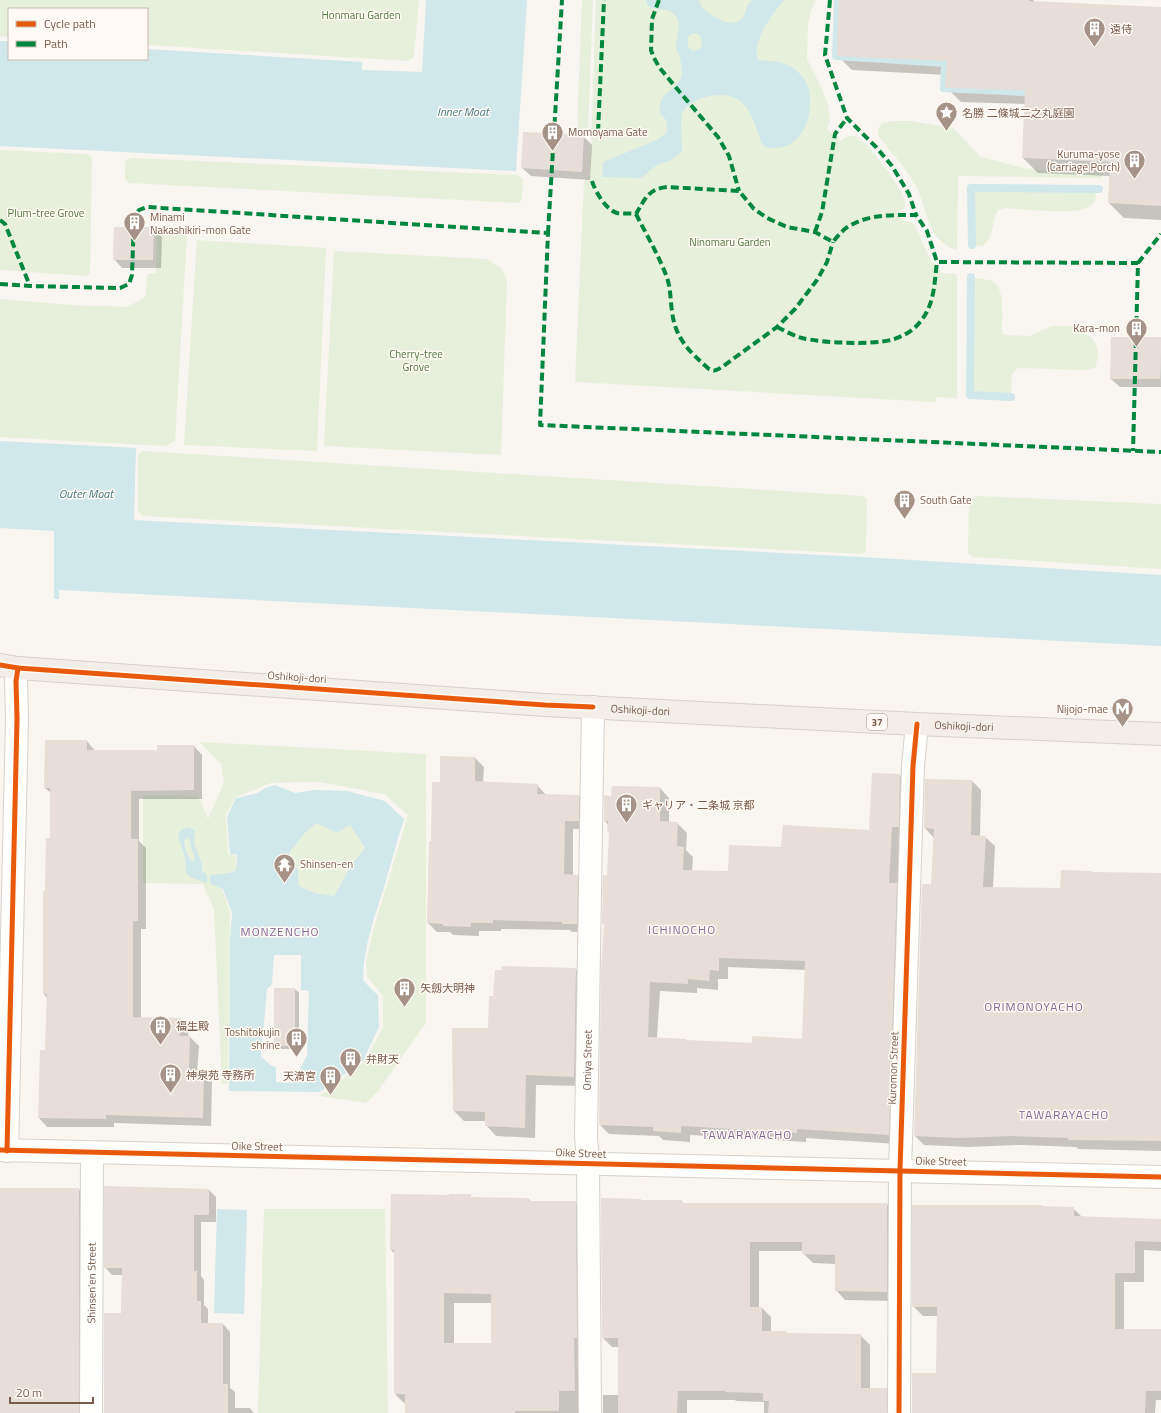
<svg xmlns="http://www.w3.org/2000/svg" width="1161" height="1413" font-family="'Titillium Web','Noto Sans JP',sans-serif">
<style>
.green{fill:#e7f0db}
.water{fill:#d0e8ea;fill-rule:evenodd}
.shadow{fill:#0003;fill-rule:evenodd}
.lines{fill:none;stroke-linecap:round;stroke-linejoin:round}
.stream{stroke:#d0e8ea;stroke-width:8}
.building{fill:#e6ded7;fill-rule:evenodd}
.street-casing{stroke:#d7d1cb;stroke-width:24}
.secondary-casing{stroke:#d9d2cb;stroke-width:24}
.primary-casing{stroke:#dad1cc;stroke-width:24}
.street{stroke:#fefefd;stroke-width:22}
.secondary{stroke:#fefefd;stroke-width:22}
.primary{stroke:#f3eee8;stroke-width:22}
.quiet{stroke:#00873e;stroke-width:4;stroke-dasharray:8 4;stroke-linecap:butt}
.cycleway-casing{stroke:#fffaf3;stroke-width:8}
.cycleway{stroke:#e8590c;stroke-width:5}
.labels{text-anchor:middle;stroke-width:3;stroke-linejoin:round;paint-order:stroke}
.shield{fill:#fffaf3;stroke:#a28b7f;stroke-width:1}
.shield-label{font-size:10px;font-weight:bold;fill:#7a5c4d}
.park-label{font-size:11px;fill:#537a41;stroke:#fffaf3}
.poi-label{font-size:11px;fill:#7a5c4d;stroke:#fffaf3;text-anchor:start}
.street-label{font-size:11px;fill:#7a5c4d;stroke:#fffaf3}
.water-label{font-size:12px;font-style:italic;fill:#437c86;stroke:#fffaf3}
.neighbourhood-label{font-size:12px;letter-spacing:1px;fill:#846695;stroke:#fffaf3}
</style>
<rect width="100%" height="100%" fill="#f9f5f0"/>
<g class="green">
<path d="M0,0H419L414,57L408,61L147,45V9H9V37L0,36Z"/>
<path d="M582,0H593L588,131L577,130Z"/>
<path d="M596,0H816L811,10L808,24L807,59L822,89L828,105L830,121L827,129L841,141C845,138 849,134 855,136C867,141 906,191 905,204C905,208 903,210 900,212L901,219L914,224L931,261L942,273L957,274V398L936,397L935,402L575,382L584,180L590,176Z"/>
<path d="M893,121H911L953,128L981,157L1024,168L1069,173H1103L1101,178L958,176L957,250C927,242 928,209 916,186C906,168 892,153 879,137C876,131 878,129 882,123Z"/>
<path d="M0,150L87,154L92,157L90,273L86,276L0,270Z"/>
<path d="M130,158L517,175L523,180L522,200L518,203L129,183L125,179V162Z"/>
<path d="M972,189L1095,190C1097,197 1095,205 1087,208C1070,215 1025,209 1005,208L998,210C990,224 997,235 982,246L971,245V191Z"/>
<path d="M161,230H183L187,235L175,441L165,446L0,437V299L71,305L128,307L146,296L147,276L149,273H155L156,269L157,234Z"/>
<path d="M197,240L326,248L317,451L184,445Z"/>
<path d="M334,251L486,259L501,268L507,280L501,455L324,446Z"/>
<path d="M975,278C981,279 989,279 994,282C1005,289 1002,321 1002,332L1004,335L1030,336L1052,326H1071L1091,337L1095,343L1098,351L1096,367L1088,370L1018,368L1012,374L1011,394L1007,395L974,393L972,391V279Z"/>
<path d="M143,451L863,496L867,500L866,551L862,554L143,516L138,511V455Z"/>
<path d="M977,496L1161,504V569L973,557L968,553L969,502Z"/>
<path d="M200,742L426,754V1023L378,1091L366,1103L320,1096L364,1062L383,1027V996L367,976L366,962L374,927L408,815L384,794L319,782L271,783L236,797L226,815L228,854L236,856V870L228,873L222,889L230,912L228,1083L222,1084L214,909L203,884L143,883V795L198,796L208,819L224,783L221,764Z"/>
<path d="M316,823L337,833L350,825L365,848L352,864L334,896L315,893L299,886L298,871L289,853L304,834Z"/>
<path d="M264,1209H385L388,1413H258Z"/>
</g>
<g class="water">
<path d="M426,0H527L516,171L0,146V41H9V59H147V49L362,62V70L422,72Z"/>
<path d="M646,0H699C700,3 701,6 703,8C711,16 730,28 740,20C748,15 745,2 753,0C762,0 775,0 784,0C772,15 754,37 757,58L760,60C770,61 781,61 790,66C797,70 806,79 808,87C810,92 810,98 810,103C810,124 799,148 774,148C768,148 764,148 761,142C754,121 748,95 721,95C713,95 707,96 700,99C693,101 684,107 682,114C680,120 682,144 682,151C674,162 663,161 653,168C648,171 646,176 640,178L602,177L603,162L657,140L667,132C667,129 668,125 667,123C665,115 657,115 660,104C662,93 676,89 681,78C683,73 681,63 680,57C679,54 677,52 676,49C675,38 684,23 674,14C666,7 656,11 648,6ZM693,33L699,34L702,41L701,47C697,51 693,52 689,48C687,41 686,36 693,33Z"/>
<path d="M0,441L136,448L134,520L862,557L1161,575V646L59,590V599H54V531L0,528Z"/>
<path d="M275,785L295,793L315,790L347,791L385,801L404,819C397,841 391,863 385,884C375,916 363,947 363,980L372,990L378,995L379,1027L363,1061L320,1092L229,1091L230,939L232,913L223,889L210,884V875L229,873L236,870L237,855L230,854L227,817L236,798L258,793L265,788ZM316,823L337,833L350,825L365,848L352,864L334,896L315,893L299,886L298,871L289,853L304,834ZM274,955H301V990L309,991L307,1055L293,1083L276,1082V1067L270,1065L261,1056L267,989L272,984Z"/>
<path d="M187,827L195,830L194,843L202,864V871L207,875V883L190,877L186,873L185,857L178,836L181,830ZM188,837L191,842L190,845L195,858L193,862C188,858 184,847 184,840Z"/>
<path d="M217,1209L247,1210L244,1314L214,1313Z"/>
</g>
<g class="shadow">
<path d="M840,0H1033L1036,3L1161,8V220L1124,218L1109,203L1110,176L1038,173L1023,158L1026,104L961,102L946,87L947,75L852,70L838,56Z"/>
<path d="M583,136L592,145L590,180L531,176L522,168Z"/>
<path d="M154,228L162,237L161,268H122L114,259Z"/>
<path d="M1160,338L1161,387H1120L1111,379Z"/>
<path d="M87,741L95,751H158L194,746L202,755V799H139V841L146,848V929H141V1018L180,1019L189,1028L188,1037H190L199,1046L197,1073H203L212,1082L211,1126L114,1123V1127H47L39,1118L41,1051H46L47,998L44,994V892H46L51,839V793L45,788Z"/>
<path d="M475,758L484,767L483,783L537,785L546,795L579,796L588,805L587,829H573V875L577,876L586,884L585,932H572L570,930L501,929V931H479V936L453,935L450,932H437L428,923L432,842L441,783Z"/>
<path d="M900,775L909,784L898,1144L806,1138V1142L690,1135V1142L663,1140L659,1136L609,1134L600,1125L605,925L603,923L608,876L610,833L608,832V825L605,821L612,797L613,787L660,788L669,798V823H677L687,833L686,850L693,857L692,871L729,873L782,848L870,831ZM728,967L806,970L803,1040L752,1044L688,1041L686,1040L657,1038L660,991L697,993V988L718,990V979H728Z"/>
<path d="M972,781L981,790L980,836L985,837L995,846L993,888L1061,889L1093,873L1161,874V1151L1078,1149L1076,1147L1021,1145L969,1147L924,1145L915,1136L932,885L934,838L925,828Z"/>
<path d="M576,969L586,980L584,1086L536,1085L535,1138L496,1136L486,1125V1121H464L454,1111L489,1029Z"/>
<path d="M275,989H295L299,993V1049H279L275,1045Z"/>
<path d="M0,1188L79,1189L86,1197L85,1413H0Z"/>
<path d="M209,1190L216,1197V1222H201V1276L204,1280V1305L208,1309V1324H223L230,1332V1388L235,1392V1408H250L254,1413H105L122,1314V1275H112L105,1267Z"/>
<path d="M470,1195L472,1198L529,1199L531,1202H575L585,1212L587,1413H406V1403H404L395,1394V1254L391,1250ZM454,1303H492V1344H454Z"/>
<path d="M642,1201H681L684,1204H887L897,1214L896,1301L845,1300L836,1290V1264L813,1263L803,1253V1251H759V1308H762L771,1317V1332L787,1335H860L870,1345V1389H886L896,1398V1413H764V1402L736,1401L735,1400H687V1413H603V1395H619V1347H612L603,1338Z"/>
<path d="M1073,1208L1083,1218L1161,1220V1251L1144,1250V1282H1124V1330H1161V1400H1156L1155,1413H912L937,1374V1316H923L913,1306Z"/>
</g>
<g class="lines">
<g class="stream">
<path d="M838,0L836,56L945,63L944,88L1022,92"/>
<path d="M972,245L971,188L1099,189"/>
<path d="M971,277L970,395L1011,397"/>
</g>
</g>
<g class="building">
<path d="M839,0H1029V1L1161,7V206L1108,203L1110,162L1022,158L1025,90L945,88L947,61L837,56Z"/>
<path d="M523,132L584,135L582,172L521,168Z"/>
<path d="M114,227H154L153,260H113Z"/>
<path d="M1111,337H1161L1160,379H1110Z"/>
<path d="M45,740H87V750H157V745H194V790L131,791V839H138V921H133V1017L181,1018L180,1036H190L189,1072H204L203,1118L106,1115V1119L38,1118L40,1050H45L47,994H43V891H45L46,838H50V788H44Z"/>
<path d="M440,756L475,757V781L538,784L537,794L579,795V821H565L564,874L578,875L577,924H562V922L493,920V923H471V927L443,926V924L427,923L429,841H431L432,782H440Z"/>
<path d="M872,773L900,774L899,827H892L889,883H897L889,1135L797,1129V1133L681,1126V1133L653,1131V1127L599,1125L601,969L604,924H602L603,875H607L609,832H607L608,821H604V795L611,796L612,786L660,787V821L678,822L677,846L684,847L683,870L728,871L729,845L781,847L783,825L869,830ZM719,958L805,961L802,1039L752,1036V1043L686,1040V1039L648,1037L650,982L688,984V979L709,981L710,970L719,971Z"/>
<path d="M925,779L972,780L971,835L986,836L983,887L1060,888L1061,870L1092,871V872L1161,873V1141L1068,1140V1138L1011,1136L959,1138L914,1136L922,884H931L934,829L924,828Z"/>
<path d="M502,966L576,968L574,1077L526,1075L525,1128L485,1126V1112L453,1111L452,1028H488L489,996H493L495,970H502Z"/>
<rect x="274" y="988" width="21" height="58"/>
<path d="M104,1186L209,1189V1215H194V1271H197V1301H201V1323H223V1384H228V1413H104V1313H121L122,1268H104Z"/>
<rect x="0" y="1188" width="79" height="225"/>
<path d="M391,1194L449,1195V1194H471V1197L529,1198V1201H576L577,1338H574L575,1391H559V1411H515V1413H405V1394H394V1250H390ZM444,1293L491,1294V1343H444Z"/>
<path d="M601,1198L641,1199V1200H682V1203H887V1292L835,1291V1255L802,1254V1242H750V1307H762V1331H786V1333L861,1334V1388H887V1413H768L769,1401H763V1393L725,1392V1391H678L677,1413H618V1338H602Z"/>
<path d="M912,1205H1042V1206L1074,1207V1216L1161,1219V1242L1135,1241V1273H1115V1329H1161V1391H1146L1145,1413H912V1373H936L937,1307H912Z"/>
</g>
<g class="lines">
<defs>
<g id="street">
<path id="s1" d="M91,1413L92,1153"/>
<path id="s2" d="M590,1413L588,1164L586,1136L593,707"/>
<path d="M899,1413L900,1170L913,766L917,724"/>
</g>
<g id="secondary">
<path d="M0,1150L1161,1177"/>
<path d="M7,1151L17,719L16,681L18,668"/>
</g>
<g id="primary">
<path id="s3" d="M0,665L18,668L545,705L917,724L1161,734"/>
</g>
</defs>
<use href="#street" class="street-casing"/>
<use href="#secondary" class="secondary-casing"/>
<use href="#primary" class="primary-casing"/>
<use href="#street" class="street"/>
<use href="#secondary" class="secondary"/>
<use href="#primary" class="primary"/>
<g class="quiet">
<path d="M659,0L652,19L651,50L653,56L659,67L673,84L718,137L729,156L739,191"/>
<path d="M830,0L825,55L847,118L876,147L892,166L909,194L916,215"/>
<path d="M598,132L604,0"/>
<path d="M592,181C595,191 606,210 617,213C623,214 630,213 636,214C645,199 648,189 667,187L739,191L754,209L767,218L787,227L815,232L833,242C837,237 841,232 846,228C867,214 891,215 916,215L927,231L937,262L1138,263L1133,451"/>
<path d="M636,214C646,234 658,254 666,275C671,287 670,299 672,311C675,339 690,352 709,369C715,372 717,370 722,367L777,327L795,309L817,280L827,262L833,242"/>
<path d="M0,220L5,224L30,286"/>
<path d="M815,232L822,212L835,134L847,118"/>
<path d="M548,233L562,0"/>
<path d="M1138,263L1161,234"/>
<path d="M0,284L30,286L120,288L129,284L132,275L134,218L139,210L147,207L548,233L540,425L1161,452"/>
<path d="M777,327C785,331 794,336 802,338C823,343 870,345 891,340C902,337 913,331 920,322C935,304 934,284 937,262"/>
</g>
<defs>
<g id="cycleway">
<path d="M0,665L18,668L545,705L593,707"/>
<path d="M0,1150L1161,1177"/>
<path d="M7,1151L17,719L16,681L18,668"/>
<path d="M899,1413L900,1170L913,766L917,724"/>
</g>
</defs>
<use href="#cycleway" class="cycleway-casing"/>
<use href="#cycleway" class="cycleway"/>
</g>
<defs>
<symbol id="building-pin" viewBox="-11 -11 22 30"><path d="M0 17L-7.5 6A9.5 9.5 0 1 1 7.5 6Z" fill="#a69286" stroke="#fffaf3"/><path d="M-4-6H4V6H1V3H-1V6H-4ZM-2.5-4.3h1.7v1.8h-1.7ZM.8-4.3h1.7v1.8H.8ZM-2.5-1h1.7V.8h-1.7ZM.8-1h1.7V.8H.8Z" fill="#fff"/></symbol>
<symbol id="sight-pin" viewBox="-11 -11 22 30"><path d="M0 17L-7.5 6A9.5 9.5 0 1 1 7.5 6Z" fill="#a69286" stroke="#fffaf3"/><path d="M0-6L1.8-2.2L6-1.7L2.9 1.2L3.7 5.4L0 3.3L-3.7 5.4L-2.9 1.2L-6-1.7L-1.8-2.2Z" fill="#fff"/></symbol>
<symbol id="metro-pin" viewBox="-11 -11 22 30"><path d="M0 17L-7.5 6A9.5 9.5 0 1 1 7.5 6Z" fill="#a69286" stroke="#fffaf3"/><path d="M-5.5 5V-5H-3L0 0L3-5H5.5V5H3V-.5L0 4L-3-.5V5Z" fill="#fff"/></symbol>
<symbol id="temple-pin" viewBox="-11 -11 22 30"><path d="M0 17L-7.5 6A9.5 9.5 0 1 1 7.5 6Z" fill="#a69286" stroke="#fffaf3"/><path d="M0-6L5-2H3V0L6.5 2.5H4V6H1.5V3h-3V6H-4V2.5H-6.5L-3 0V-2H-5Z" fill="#fff"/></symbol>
</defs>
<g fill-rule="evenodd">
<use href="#building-pin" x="1082" y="16" width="25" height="34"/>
<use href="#sight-pin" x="934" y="100" width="25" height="34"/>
<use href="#building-pin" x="540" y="120" width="25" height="34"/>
<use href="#building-pin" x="1122" y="148" width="25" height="34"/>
<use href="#building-pin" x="122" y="210" width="25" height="34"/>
<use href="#building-pin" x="1124" y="316" width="25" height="34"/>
<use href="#building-pin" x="892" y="488" width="25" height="34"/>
<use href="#metro-pin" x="1110" y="696" width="25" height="34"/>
<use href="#building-pin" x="614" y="792" width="25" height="34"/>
<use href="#temple-pin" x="272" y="852" width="25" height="34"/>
<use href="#building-pin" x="392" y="976" width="25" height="34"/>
<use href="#building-pin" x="148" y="1014" width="25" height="34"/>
<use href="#building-pin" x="284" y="1026" width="25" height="34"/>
<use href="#building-pin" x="338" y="1046" width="25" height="34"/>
<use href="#building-pin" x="158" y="1062" width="25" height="34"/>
<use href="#building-pin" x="318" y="1064" width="25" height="34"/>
</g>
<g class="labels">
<rect class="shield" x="867" y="714" width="20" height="16" rx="3"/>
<g class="shield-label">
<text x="877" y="726">37</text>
</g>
<g class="park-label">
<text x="361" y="19">Honmaru Garden</text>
<text x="46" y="217">Plum-tree Grove</text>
<text x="730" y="246">Ninomaru Garden</text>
<text x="416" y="358">Cherry-tree<tspan x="416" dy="13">Grove</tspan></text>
</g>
<g class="poi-label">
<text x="1110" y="33">遠侍</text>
<text x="962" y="117">名勝 二條城二之丸庭園</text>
<text x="568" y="136">Momoyama Gate</text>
<text x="1120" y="158" text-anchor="end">Kuruma-yose<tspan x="1120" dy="13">(Carriage Porch)</tspan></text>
<text x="150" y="221">Minami<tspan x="150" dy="13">Nakashikiri-mon Gate</tspan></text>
<text x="1120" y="332" text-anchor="end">Kara-mon</text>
<text x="920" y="504">South Gate</text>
<text x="1108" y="713" text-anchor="end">Nijojo-mae</text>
<text x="642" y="809">ギャリア・二条城 京都</text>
<text x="300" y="868">Shinsen-en</text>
<text x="420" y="992">矢劔大明神</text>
<text x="176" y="1030">福生殿</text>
<text x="280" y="1036" text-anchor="end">Toshitokujin<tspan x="280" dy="13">shrine</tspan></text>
<text x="366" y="1063">弁財天</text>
<text x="186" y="1079">神泉苑 寺務所</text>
<text x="316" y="1080" text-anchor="end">天満宮</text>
</g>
<g class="street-label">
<text transform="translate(297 677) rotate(4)" y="4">Oshikoji-dori</text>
<text dy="4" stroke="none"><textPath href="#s3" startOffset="642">Oshikoji-dori</textPath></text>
<text dy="4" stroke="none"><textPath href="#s3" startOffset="966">Oshikoji-dori</textPath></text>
<text dy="4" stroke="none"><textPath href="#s2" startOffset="353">Omiya Street</textPath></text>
<text transform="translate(893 1068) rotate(-88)" y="4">Kuromon Street</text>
<text transform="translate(257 1146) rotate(1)" y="4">Oike Street</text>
<text transform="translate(581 1153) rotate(2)" y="4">Oike Street</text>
<text transform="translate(941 1161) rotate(1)" y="4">Oike Street</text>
<text dy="4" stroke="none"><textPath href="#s1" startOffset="130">Shinsen'en Street</textPath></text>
</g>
<g class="water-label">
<text x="463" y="116">Inner Moat</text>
<text x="86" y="498">Outer Moat</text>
</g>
<g class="neighbourhood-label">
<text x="682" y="934">ICHINOCHO</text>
<text x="280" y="936">MONZENCHO</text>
<text x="1034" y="1011">ORIMONOYACHO</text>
<text x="1064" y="1119">TAWARAYACHO</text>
<text x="747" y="1139">TAWARAYACHO</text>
</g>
</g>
<rect x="8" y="8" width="140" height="52" fill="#fffaf3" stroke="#cabbb1"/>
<rect x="16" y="21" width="20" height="6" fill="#e8590c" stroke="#cabbb1"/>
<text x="44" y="28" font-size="12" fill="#7a5c4d">Cycle path</text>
<rect x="16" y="41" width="20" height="6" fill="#00873e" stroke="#cabbb1"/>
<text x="44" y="48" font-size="12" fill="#7a5c4d">Path</text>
<path d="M10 1397v6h83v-6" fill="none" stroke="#7a5c4d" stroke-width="2"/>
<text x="16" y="1397" font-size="12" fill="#7a5c4d" stroke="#fffaf3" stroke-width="3" paint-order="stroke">20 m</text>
</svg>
